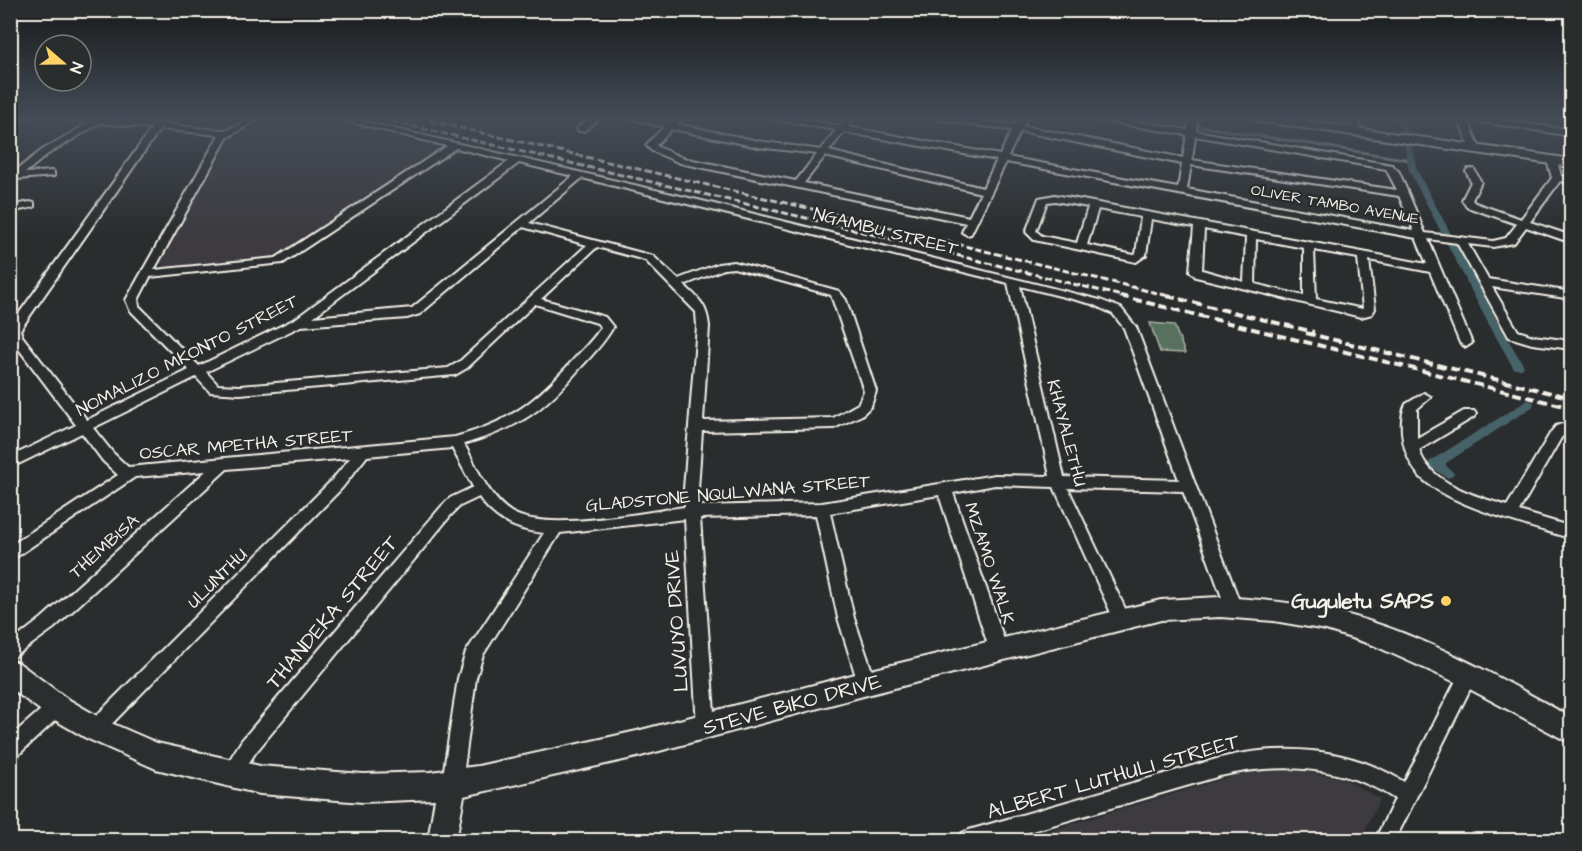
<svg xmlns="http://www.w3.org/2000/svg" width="1582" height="851" font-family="'Architects Daughter',sans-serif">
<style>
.built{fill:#3c3b40}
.green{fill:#58715f;stroke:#a6b1a4;stroke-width:1.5}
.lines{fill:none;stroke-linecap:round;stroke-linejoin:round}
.stream{stroke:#8c9c9c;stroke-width:3}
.canal{fill:#46636a;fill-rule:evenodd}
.street-casing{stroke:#f4f1e8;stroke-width:4}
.secondary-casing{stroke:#f4f1e8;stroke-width:4}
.street{fill:#2a2d2e;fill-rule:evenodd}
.secondary{fill:#2a2d2e;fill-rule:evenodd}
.rail-far1{stroke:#f4f1e8;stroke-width:3;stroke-dasharray:7 3;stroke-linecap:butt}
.rail{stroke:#f4f1e8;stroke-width:4;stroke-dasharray:9 4.5;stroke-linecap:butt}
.poi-dot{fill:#ffd166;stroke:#2a2d2e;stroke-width:2}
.labels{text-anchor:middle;stroke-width:5;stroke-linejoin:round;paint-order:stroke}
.far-street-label{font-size:15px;fill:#f4f1e8;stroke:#2a2d2e}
.street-label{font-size:18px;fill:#f4f1e8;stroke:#2a2d2e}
.near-poi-label{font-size:21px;font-weight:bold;fill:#f4f1e8;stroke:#2a2d2e;text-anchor:end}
.near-street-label{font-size:21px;fill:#f4f1e8;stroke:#2a2d2e}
</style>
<rect width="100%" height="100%" fill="#2a2d2e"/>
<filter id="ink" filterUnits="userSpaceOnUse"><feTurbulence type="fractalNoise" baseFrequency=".0167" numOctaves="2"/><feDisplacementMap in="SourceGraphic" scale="12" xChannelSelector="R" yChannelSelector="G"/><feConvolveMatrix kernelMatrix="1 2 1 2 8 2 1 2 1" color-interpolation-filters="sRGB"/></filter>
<g filter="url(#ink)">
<g class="built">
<path d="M265,117H309L438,146L440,151L286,253L272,258L164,268L160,263L227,138L233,133Z"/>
<path d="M1291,769L1344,779L1380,799L1360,840H1018L1247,772Z"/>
</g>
<path class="green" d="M1150,323L1174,325L1185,353L1160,352Z"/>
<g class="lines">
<path class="stream" d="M1141,117L1410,160"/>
<g class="canal">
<path d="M1396,117H1404L1408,136L1401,134Z"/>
<path d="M1404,142L1411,144L1417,170L1496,319L1524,366L1522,369H1514L1486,319L1409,170Z"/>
<path d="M1528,400L1532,401L1534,404L1532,407L1446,463V466L1454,473L1452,476L1448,478L1435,470L1427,469L1425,466L1427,463Z"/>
</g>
<defs>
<g id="street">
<path d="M18,117H28L10,127V120Z"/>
<path d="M65,117C117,112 171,128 223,130C237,130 246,116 261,117L227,138L154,270L276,258L447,146L331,117H344L702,201L1100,300L1121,308L1136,327L1241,606L1239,611L1233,613L1227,611L1183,491L1068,488L1130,619L1128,624L1122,626L1116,624L1054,487L995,485L953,493L1008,651L1005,656L999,659L993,656L990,651L939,495L830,513L854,618L876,683L873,689L867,691L861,689L858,683L838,618L816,515L700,518L715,727L712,733L706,736L700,733L697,727L685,519L560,533L483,655L476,678L462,783L459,790L452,793L445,790L442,783L458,678L466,652L544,533C516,531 494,519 479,497L460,506L451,515L256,752L236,782L229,784L222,782L220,775L242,740L441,507L450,498L473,487L452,448L367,456L342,488L101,735L95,738L89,735L86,729L89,723L332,480L350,458L227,469L54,628L10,660V643L42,618L206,471L135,477L10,561V546L118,475L103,461L82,433L10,468V457L76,425L12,340L10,326L152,128L100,123L48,154L25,173L51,171L54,172V176L17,179L10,183V175L42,150L90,122L69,120ZM160,129L219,135L126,300L130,310L189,370L87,420L22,336L20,330ZM456,148L509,161L295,319L199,366L139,306L138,300L150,277L283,263ZM519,163L573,176L412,308L313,317ZM582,178L1008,283L1050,476L995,475L822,503L699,506L698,489L702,431L834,428L862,415L871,406L876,391L846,300L839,291L734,262L718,264L678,279L653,256L529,223ZM523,227L587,245L459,362L448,368L240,386L218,385L206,372L301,326L407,318L420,314ZM597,247L645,260L696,312L697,326L684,489L685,507C644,512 545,533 511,512C488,497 477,467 464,444C521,427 543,411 581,367C593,354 605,342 613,327L605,317L541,299ZM734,268L831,295L864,391L858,404L833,418L703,421L709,326C707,305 699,299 684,285L724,269ZM1020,286L1092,304L1113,314L1124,328L1179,480L1064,477ZM535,304L597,323L601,327C594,339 583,349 574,359C534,403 512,421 455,437L128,467L113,453L93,428L196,377L210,392L240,394L455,375L467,368Z"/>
<path d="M592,117H601L584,131H578V127Z"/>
<path d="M626,117H640L669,122L674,117H683L677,124L758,141L821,150L836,130L778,120L774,117H790L840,126L847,117H855L848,127L1000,155L1012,130L940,120L936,117H955L1015,125L1019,117H1027L1023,126L1183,158L1187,135L1098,120L1094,117H1111L1188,130L1190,117H1198L1196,131L1392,165L1399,172L1425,233L1493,241L1506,238L1517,224L1467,207L1462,200L1471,182L1466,171L1468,169H1474L1481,182L1472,200L1475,203L1521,219L1552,178L1547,160L1552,157L1557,160L1561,176L1572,178V184L1560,181L1530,222L1572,236V243L1526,227L1514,243L1493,247L1468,244L1488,279L1572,292V299L1492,287L1518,331L1533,336L1572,341V349L1532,344L1509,337L1457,243L1428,239L1472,343L1466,347L1460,343L1430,272L1369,260L1375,309L1372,314L1361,317L1196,277L1190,271L1194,227L1151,219L1146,255L1136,262L1034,240L1026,232L1039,198L1055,195L1427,264L1416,238L1006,162L971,234L967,235L962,232L966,223L680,163L652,151L646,145L664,127ZM672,129L758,147L817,154L796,181L683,158L658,147L656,145ZM1020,131L1182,164L1178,188L1008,157ZM844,132L997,160L983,188L829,151ZM1195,136L1386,169L1397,190L1192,160ZM825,156L981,193L969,217L804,183ZM1191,165L1399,196L1414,231L1187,189ZM1055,201L1088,207L1077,243L1042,236L1036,231L1047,202ZM1098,209L1141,217L1136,254L1134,255L1087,245ZM1204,229L1246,237L1244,282L1202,270ZM1256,239L1304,248V296L1255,284ZM1314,250L1358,258L1363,309L1316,299Z"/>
<path d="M1351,117H1359L1360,133L1353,131Z"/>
<path d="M1458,117H1477L1572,130V136L1468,120L1480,149L1475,152L1470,149Z"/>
<path d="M30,202L34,203V207L10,212V206Z"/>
<path d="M1424,393L1431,397L1417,409V438L1464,411H1474L1476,414L1474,417L1419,450C1430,484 1476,496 1507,506L1551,432L1556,426L1572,421V431L1566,433L1561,438L1519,511L1572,527V539C1532,526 1442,505 1417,473C1409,463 1405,451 1403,440C1401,428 1401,414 1406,404Z"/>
<path d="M1469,665L1475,667L1478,673L1395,840H1375L1395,799C1343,765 1280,762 1220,776L1001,840H959L962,833L969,830L1220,758C1282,743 1349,747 1404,782L1463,667Z"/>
<path d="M57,699L63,701L66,707L63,713L17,756L10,759V737L51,701Z"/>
</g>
<g id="secondary">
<path d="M1251,117H1280L1572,159V167L1257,121Z"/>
<path d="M1220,597C1255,599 1289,602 1324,609C1412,628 1494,674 1572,718V744L1464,686L1373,645L1326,630L1274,621L1220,617L1161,620L867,695L637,757L464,796L456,840H428L435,799L363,802L260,794L156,769L86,738L48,716L10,688V660L19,663L66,698L104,720L157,743L260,766L363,774L430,772L478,766L637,731L867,671L1161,600Z"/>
</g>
</defs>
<use href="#street" class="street-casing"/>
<use href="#secondary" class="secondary-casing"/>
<use href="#street" class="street"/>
<use href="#secondary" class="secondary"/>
<g class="rail-far1">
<path d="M373,117L802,217L1126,297"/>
<path d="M430,121L838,215L1173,297"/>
</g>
<g class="rail">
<path d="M1120,296L1572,408"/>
<path d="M1167,296L1314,332"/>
<path d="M1306,333L1572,398"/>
</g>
</g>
</g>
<linearGradient id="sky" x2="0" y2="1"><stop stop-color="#171919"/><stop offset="0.5" stop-color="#444c57"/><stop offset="1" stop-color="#444c57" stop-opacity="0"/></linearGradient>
<rect width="1582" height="236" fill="url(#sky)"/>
<circle class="poi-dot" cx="1446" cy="601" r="6"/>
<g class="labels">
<g class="far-street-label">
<text transform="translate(1335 204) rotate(10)" y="5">OLIVER TAMBO AVENUE</text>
</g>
<g class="street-label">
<text transform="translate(886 231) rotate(14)" y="6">NGAMBU STREET</text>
<text transform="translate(187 355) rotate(-27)" y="6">NOMALIZO MKONTO STREET</text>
<text transform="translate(1067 433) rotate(75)" y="6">KHAYALETHU</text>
<text transform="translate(246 444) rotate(-5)" y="6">OSCAR MPETHA STREET</text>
<text transform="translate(728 493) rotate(-5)" y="6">GLADSTONE NQULWANA STREET</text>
<text transform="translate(104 546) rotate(-42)" y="6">THEMBISA</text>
<text transform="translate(990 563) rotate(72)" y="6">MZAMO WALK</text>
<text transform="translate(217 578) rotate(-45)" y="6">ULUNTHU</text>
</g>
<g class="near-poi-label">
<text x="1434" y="608">Guguletu SAPS</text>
</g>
<g class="near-street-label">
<text transform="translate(332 612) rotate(-50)" y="7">THANDEKA STREET</text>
<text transform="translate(676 621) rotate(-94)" y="7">LUVUYO DRIVE</text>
<text transform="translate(792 704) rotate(-15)" y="7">STEVE BIKO DRIVE</text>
<text transform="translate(1113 776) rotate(-16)" y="7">ALBERT LUTHULI STREET</text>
</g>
</g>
<rect width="1582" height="851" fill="none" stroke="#2a2d2e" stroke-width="36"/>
<rect x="18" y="18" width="1546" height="815" fill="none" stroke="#f4f1e8" stroke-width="2" filter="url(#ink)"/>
<g transform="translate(63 63) rotate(110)"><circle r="28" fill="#2a2d2e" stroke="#7b7b78" stroke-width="1.5"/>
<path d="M0-4.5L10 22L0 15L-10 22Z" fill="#ffd166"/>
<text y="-9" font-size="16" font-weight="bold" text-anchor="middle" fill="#f4f1e8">N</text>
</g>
</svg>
